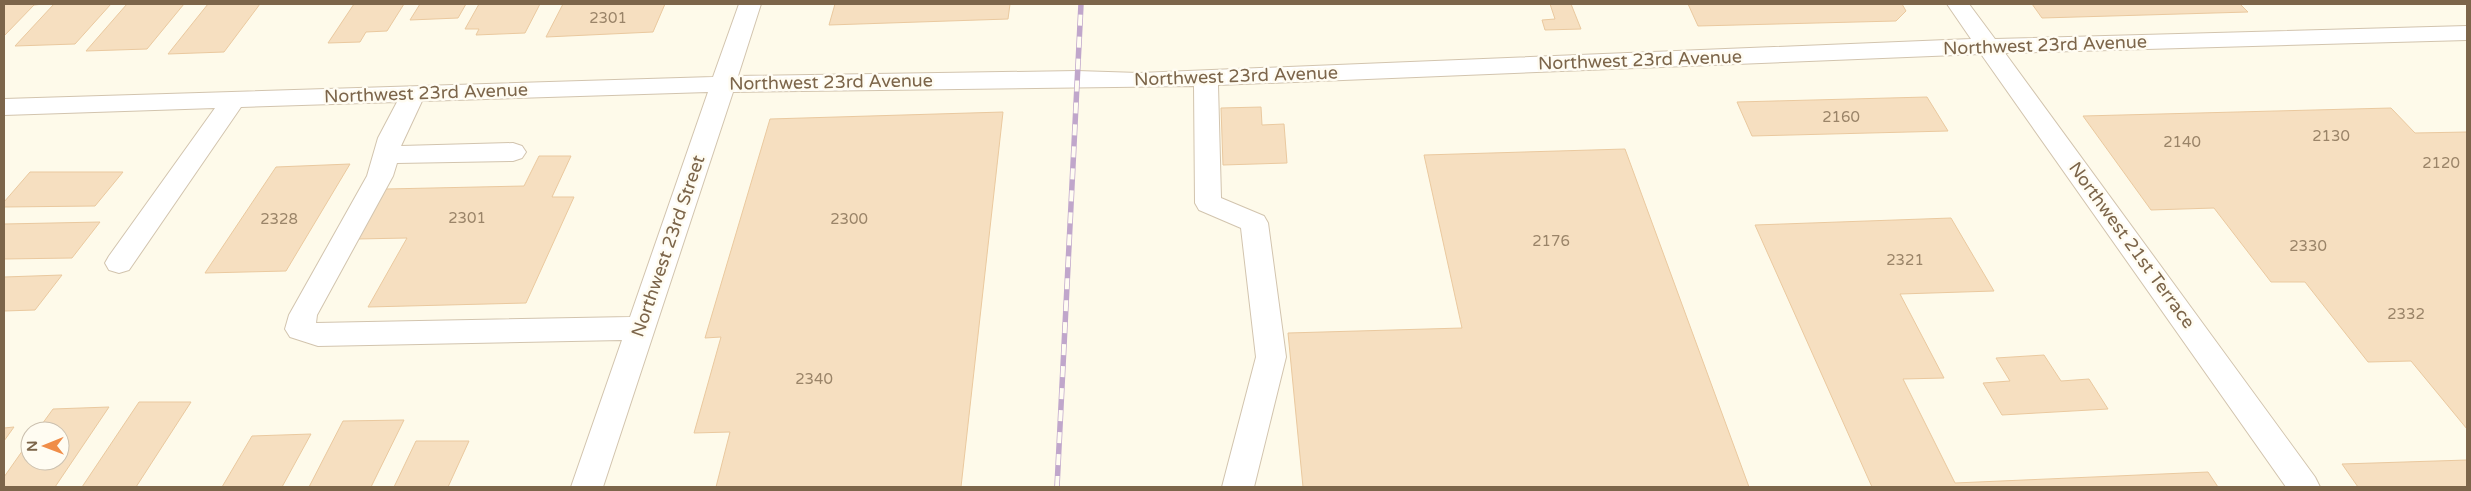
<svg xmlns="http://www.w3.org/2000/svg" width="2471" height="491" font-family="'Varela Round',sans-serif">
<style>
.building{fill:#f6dfc0;stroke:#eac99f}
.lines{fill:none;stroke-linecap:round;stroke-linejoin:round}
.minor-casing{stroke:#d2c4ae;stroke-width:2}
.minor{fill:#fff;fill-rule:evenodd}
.rail-casing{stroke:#c0a6cb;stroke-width:5.5}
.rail{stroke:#fffcf2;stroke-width:4;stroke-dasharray:11;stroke-linecap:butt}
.labels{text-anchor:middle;stroke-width:5;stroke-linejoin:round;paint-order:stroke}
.number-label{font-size:15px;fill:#9a8468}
.street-label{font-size:18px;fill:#7c654a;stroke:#fffcf2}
</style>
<rect width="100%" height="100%" fill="#fefaea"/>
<g class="building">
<path d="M4,4H44L34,5L4,36Z"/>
<path d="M54,4H111L75,44L15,46Z"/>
<path d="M127,4H184L147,49L86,51Z"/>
<path d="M208,4H260L224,52L168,54Z"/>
<path d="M354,4H404L387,31L366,32L360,42L328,43Z"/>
<path d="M420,4H466L458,18L410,20Z"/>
<path d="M479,4H540L525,33L476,35L479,29H465Z"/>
<path d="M563,4H665L653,32L546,37Z"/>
<path d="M835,4H1010L1008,19L829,25Z"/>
<path d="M1550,4H1571L1581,29L1545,30L1542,20L1555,19Z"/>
<path d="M1688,4H1902L1906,11L1896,21L1698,26Z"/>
<path d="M2032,4H2240L2248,12L2042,18Z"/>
<path d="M1927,97L1948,131L1752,136L1737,102Z"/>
<path d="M1261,107L1262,125L1284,124L1287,163L1223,165L1221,108Z"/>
<path d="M2391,108L2415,133L2467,132V429L2411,361L2368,362L2305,282H2271L2214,208L2151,210L2083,116Z"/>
<path d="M1003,112L961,487H716L730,432L694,433L721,337L705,338L770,119Z"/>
<path d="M1625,149L1749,487H1303L1288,333L1462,328L1424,155Z"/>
<path d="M539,156H571L552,197H574L526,303L368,307L407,238L357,239L386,189L524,186Z"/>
<path d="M350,164L286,271L205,273L276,167Z"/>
<path d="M30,172H123L95,206L4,207V202Z"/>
<path d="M1951,218L1994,291L1900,294L1944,378L1903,379L1955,483L2208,472L2218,487H1872L1755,225Z"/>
<path d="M100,222L72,258L4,259V224Z"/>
<path d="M62,275L35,310L4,311V277Z"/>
<path d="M2044,355L2061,381L2089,379L2108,409L2002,415L1983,383L2010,381L1996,358Z"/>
<path d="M139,402H191L136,487H82Z"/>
<path d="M109,407L55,487H4V477L30,440V461H60V431H37L53,409Z"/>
<path d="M404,420L371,487H309L343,421Z"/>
<path d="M14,427L4,441V428Z"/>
<path d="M311,434L282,487H222L252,436Z"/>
<path d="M416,441H469L448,487H394Z"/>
<path d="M2467,460V487H2358L2342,464Z"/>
</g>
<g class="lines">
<defs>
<path id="minor" d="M739,4H761L738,76L1077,71L1139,73L1971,39L1947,4H1969L1995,39L2467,26V40L2005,53L2315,477L2320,487H2286L1981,54L1218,85L1221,198L1264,216L1268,223L1286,357L1254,487H1222L1256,357L1241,228L1199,210L1195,203L1194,86L733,92L603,487H571L622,340L318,346L290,337L285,329L289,315L367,176L378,138L397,102L241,107L129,270L119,273L109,270L105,263L109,256L215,108L4,115V99L713,77ZM708,92L630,317L316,323L317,315L393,176L397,163L513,161L522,158L526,152L522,146L513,143L401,146L422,101Z"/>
</defs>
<use href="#minor" class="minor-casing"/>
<use href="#minor" class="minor"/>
<defs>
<path id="rail" d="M1057,487L1081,4"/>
</defs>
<use href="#rail" class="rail-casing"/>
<use href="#rail" class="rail"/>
</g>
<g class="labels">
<g class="number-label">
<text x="608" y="23">2301</text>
<text x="1841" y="122">2160</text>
<text x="2331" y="141">2130</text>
<text x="2182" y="147">2140</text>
<text x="2441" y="168">2120</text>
<text x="467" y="223">2301</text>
<text x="279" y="224">2328</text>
<text x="849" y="224">2300</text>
<text x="1551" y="246">2176</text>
<text x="2308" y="251">2330</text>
<text x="1905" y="265">2321</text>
<text x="2406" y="319">2332</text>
<text x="814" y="384">2340</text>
</g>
<g class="street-label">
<text transform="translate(2045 45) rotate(-2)" y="6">Northwest 23rd Avenue</text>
<text transform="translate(1640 60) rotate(-2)" y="6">Northwest 23rd Avenue</text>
<text transform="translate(1236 76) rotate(-2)" y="6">Northwest 23rd Avenue</text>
<text transform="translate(831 82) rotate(-1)" y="6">Northwest 23rd Avenue</text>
<text transform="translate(426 93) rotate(-2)" y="6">Northwest 23rd Avenue</text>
<text transform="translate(2132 245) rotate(54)" y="6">Northwest 21st Terrace</text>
<text transform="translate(668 246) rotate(-71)" y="6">Northwest 23rd Street</text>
</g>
</g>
<rect width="2471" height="491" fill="none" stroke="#7c654a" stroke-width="10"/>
<g transform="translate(45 446) rotate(269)"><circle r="24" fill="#fffcf2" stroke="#cbc0af"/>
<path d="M0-4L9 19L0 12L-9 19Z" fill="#f08d48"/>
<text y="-8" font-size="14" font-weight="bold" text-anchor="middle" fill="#7c654a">N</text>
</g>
</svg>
